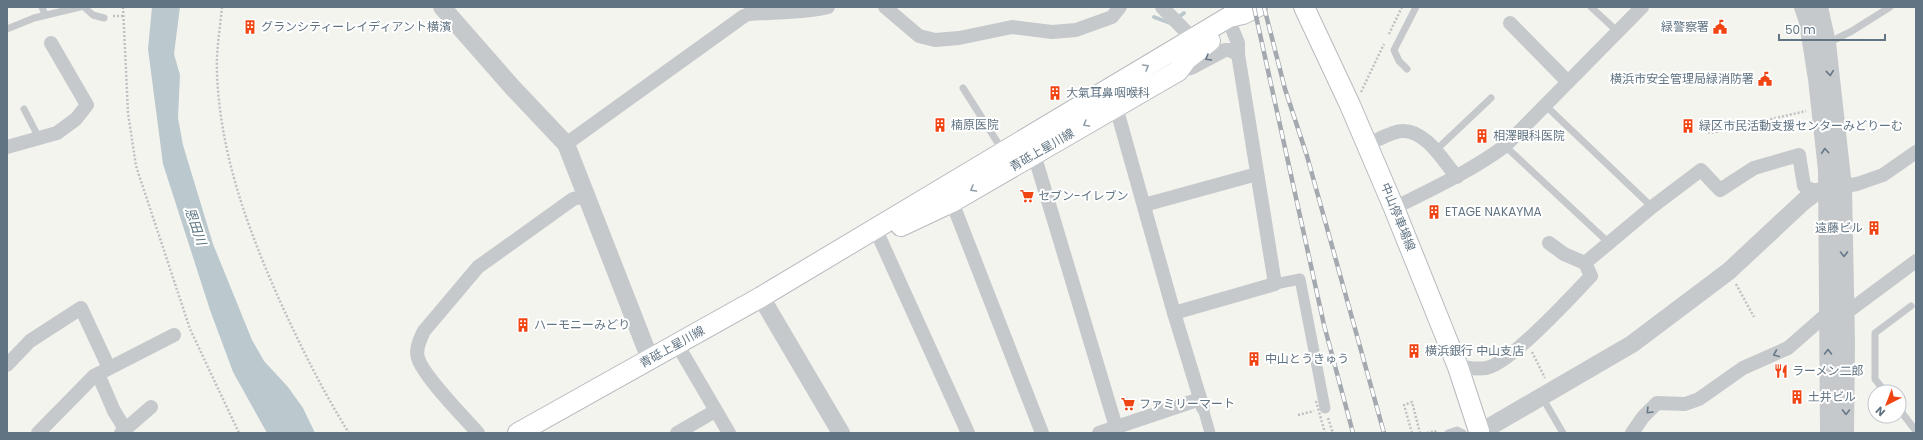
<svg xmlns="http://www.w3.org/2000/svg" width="1923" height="440" font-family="Poppins,'Noto Sans JP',sans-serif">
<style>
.water{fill:#bbc8cd}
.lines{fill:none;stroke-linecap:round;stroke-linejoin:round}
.stream{stroke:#bbc8cd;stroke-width:4}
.secondary-casing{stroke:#b5bbbf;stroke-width:22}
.path{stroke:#bfc0c2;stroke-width:2.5;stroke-dasharray:2 2;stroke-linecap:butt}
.service{stroke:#c6c9cc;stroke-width:7}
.pedestrian{stroke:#c6c9cc;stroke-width:11}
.minor{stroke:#c6c9cc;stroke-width:14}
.tertiary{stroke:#c6c9cc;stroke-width:18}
.secondary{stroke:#fff;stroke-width:20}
.rail-casing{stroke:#a3a9af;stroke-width:4.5}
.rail{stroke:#fff;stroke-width:3;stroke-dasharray:9;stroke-linecap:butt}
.path-bridge{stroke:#bfc0c2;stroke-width:2.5;stroke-dasharray:2 2;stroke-linecap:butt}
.oneway{stroke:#667887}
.oneway2{stroke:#909ea8}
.labels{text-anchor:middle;stroke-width:4;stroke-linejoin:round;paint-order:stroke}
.poi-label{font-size:12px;fill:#617483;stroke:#fff;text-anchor:start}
.street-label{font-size:12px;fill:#617483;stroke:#fff}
.water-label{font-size:13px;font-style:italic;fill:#5c7781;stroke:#fff}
</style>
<rect width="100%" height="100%" fill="#f4f4ef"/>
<path class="water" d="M152,7H180L174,54L180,75L178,118L183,145L213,244L252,340L264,361L288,387L303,408L315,433H267L233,372L210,310L163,164L148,49Z"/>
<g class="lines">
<g class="stream">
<path d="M1154,17L1170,23"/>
<path d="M1176,19L1184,13"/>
</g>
<defs>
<g id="secondary">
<path d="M1304,7L1350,105L1394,208L1458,367L1479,431"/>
<path d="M901,226L952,202L1178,71L1186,60L1210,41"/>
<path d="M518,433L761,297L1229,17L1243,14L1257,7"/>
</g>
</defs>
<use href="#secondary" class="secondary-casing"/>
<g class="path">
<path d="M123,7L128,113L136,166L190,329L239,433"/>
<path d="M222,7C220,29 216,51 217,73C220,153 247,227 279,299C300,345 322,390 349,433"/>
<path d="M113,16H123"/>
<path d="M1389,34L1402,7"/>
<path d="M1361,92L1384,44"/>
<path d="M1708,132L1711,133L1806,111"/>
<path d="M1736,284L1754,317"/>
<path d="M1532,352L1545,378"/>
<path d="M1298,415L1314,411"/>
<path d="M1328,418L1333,433"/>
<path d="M1412,433L1404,405L1412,402L1420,433"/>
<path d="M1427,433L1435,431L1436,433"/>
</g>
<g class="service">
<path d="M42,7L45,15"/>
<path d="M84,7L93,15L104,18"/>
<path d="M1591,7L1618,32"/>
<path d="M7,29L34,18L80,7"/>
<path d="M1828,43L1852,31L1890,7"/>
<path d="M1407,69L1399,61L1394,50L1416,7"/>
<path d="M963,88L1003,151"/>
<path d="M1545,105L1652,207"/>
<path d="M24,109L39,138"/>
<path d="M1505,146L1609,243"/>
<path d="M1435,151L1491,98"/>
<path d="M1885,392L1875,379V333L1911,306"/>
<path d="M1542,397L1563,433"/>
<path d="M1899,409L1916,431"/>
<path d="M1448,433L1457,430L1463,433"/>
</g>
<g class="pedestrian">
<path d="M1275,284L1300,279L1325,408"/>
<path d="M1203,408L1210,433"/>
</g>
<g class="minor">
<path d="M885,7L919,36L935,40L959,38L1012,27L1052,32L1076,30L1112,17L1120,7"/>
<path d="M1162,7L1198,44"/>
<path d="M1510,23L1568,82"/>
<path d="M1178,71L1191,68L1225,50H1229L1238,54"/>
<path d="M1116,107L1174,313L1203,408"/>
<path d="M566,144L744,16C752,12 760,14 769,13C788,12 809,12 828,7"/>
<path d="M1368,144C1376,141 1393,131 1402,131C1426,130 1443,161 1457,177"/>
<path d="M7,147L57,133L76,119L87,105L51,43"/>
<path d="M1034,154L1116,427"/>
<path d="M1833,188L1857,184L1883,175L1916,152"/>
<path d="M952,202L1042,433"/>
<path d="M1144,205L1257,174"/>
<path d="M1394,208C1432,189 1471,171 1505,146L1642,7"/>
<path d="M875,228L968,433"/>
<path d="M1585,263L1652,207L1701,170L1720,190L1754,168L1799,155L1804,186L1816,192"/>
<path d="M1174,313L1275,284L1238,54V43L1231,26"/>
<path d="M1846,313L1916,261"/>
<path d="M677,344L729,433"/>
<path d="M7,365L30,341L81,308L109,368"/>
<path d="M1458,367C1467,367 1477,370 1486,368C1509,365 1573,295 1591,276L1585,263L1564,254L1549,243"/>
<path d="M98,374L114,411L125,429"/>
<path d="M38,433L94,376L174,335"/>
<path d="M121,433L151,407"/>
<path d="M478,433C464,417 423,376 418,358C415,349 420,339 424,331L478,267L573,199L586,196"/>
<path d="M677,433L715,411"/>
<path d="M1099,433L1200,399"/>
<path d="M1632,433L1643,417L1657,403L1685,404L1699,399L1743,368L1788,348L1828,313"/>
</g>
<g class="tertiary">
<path d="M442,7L513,88L566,144L650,359"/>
<path d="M1803,7L1808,22L1817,79L1827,170L1829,433"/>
<path d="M1819,7L1827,43L1843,187L1846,343L1845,433"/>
<path d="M761,297L841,433"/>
<path d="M1479,433V431L1491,426L1632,344L1729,271L1804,201L1816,192L1827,190"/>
</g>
<use href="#secondary" class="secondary"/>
<defs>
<g id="rail">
<path d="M1254,7L1324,325L1353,433"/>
<path d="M1264,7L1285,89L1307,156L1384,433"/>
</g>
</defs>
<use href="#rail" class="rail-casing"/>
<use href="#rail" class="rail"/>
<path class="path-bridge" d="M1316,401L1325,433"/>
</g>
<defs><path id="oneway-chevron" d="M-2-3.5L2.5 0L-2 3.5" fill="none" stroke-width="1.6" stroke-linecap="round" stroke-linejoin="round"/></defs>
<g class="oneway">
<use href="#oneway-chevron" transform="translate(1208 58) rotate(150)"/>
<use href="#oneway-chevron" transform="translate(1830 73) rotate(84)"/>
<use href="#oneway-chevron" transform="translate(1825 151) rotate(-95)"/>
<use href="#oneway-chevron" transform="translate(1844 254) rotate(89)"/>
<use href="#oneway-chevron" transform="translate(1828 352) rotate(-90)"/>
<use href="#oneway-chevron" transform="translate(1776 354) rotate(158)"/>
<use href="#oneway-chevron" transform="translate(1649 411) rotate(135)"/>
<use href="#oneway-chevron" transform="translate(1846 412) rotate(91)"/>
</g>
<g class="oneway2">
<use href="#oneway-chevron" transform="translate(1146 67) rotate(-30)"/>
<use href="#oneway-chevron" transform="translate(1086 124) rotate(150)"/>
<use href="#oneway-chevron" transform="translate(973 189) rotate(150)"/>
</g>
<defs>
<symbol id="building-bare" viewBox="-9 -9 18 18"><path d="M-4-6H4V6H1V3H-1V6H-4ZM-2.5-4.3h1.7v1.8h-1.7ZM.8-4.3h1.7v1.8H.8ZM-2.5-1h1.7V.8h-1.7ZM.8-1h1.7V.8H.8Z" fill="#f14413" stroke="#fff" stroke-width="2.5" paint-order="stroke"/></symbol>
<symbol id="civic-bare" viewBox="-9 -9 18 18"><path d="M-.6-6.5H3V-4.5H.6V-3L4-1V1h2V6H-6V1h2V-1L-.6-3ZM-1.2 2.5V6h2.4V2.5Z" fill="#f14413" stroke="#fff" stroke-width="2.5" paint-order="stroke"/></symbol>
<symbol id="supermarket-bare" viewBox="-9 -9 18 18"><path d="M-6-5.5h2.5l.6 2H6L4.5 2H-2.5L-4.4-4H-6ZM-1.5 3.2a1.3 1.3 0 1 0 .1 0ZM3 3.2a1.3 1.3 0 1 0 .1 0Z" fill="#f14413" stroke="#fff" stroke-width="2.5" paint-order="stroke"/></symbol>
<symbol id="restaurant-bare" viewBox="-9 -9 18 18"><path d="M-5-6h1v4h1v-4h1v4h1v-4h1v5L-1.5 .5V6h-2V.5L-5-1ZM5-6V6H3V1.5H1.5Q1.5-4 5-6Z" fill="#f14413" stroke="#fff" stroke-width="2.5" paint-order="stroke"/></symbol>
</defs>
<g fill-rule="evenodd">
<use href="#building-bare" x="240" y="17" width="20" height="20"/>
<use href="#civic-bare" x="1710" y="17" width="20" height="20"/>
<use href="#civic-bare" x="1755" y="69" width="20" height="20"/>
<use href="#building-bare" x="1045" y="83" width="20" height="20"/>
<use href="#building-bare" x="930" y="115" width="20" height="20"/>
<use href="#building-bare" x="1678" y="116" width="20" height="20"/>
<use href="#building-bare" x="1472" y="126" width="20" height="20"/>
<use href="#supermarket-bare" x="1017" y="186" width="20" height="20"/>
<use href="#building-bare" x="1424" y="202" width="20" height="20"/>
<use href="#building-bare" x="1864" y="218" width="20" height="20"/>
<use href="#building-bare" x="513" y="315" width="20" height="20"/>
<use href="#building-bare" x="1404" y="341" width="20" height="20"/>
<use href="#building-bare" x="1244" y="349" width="20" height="20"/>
<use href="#restaurant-bare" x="1771" y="361" width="20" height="20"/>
<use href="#building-bare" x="1787" y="387" width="20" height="20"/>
<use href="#supermarket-bare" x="1118" y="394" width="20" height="20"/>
</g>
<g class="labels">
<g class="poi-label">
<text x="261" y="31">グランシティーレイディアント横濱</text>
<text x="1709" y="31" text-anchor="end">緑警察署</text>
<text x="1754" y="83" text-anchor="end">横浜市安全管理局緑消防署</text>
<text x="1066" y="97">大氣耳鼻咽喉科</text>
<text x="951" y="129">楠原医院</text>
<text x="1699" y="130">緑区市民活動支援センターみどりーむ</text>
<text x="1493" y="140">相澤眼科医院</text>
<text x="1038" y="200">セブン-イレブン</text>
<text x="1445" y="216">ETAGE NAKAYMA</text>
<text x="1863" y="232" text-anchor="end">遠藤ビル</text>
<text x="534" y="329">ハーモニーみどり</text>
<text x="1425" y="355">横浜銀行 中山支店</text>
<text x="1265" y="363">中山とうきゅう</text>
<text x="1792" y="375">ラーメン二郎</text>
<text x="1808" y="401">土井ビル</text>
<text x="1139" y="408">ファミリーマート</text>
</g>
<g class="street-label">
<text transform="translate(1042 150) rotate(-30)" y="4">青砥上星川線</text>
<text transform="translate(1398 217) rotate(68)" y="4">中山停車場線</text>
<text transform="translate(672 347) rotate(-29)" y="4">青砥上星川線</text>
</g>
<g class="water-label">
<text transform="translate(196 226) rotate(71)" y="5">恩田川</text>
</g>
</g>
<rect width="1923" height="440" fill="none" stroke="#617483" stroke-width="16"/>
<g transform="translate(1887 404) rotate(222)"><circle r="19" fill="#ffffff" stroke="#c0c7cd"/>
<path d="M0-3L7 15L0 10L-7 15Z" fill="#f14413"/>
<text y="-6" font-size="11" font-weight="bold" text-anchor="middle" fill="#617483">N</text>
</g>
<path d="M1779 34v6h106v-6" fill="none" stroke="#617483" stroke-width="2"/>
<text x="1785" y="34" font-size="12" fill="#617483" stroke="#ffffff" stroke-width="3" paint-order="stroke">50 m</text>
</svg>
